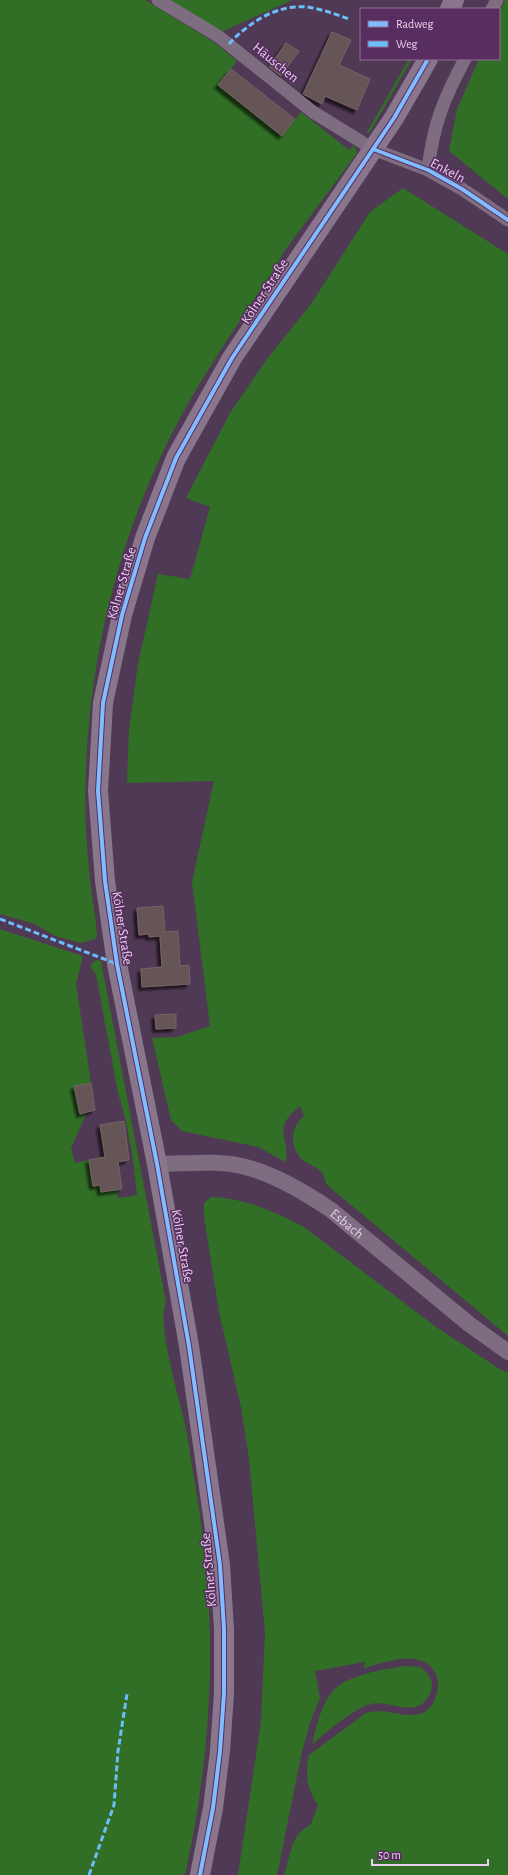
<svg xmlns="http://www.w3.org/2000/svg" width="508" height="1875" font-family="'Alegreya Sans',sans-serif">
<style>
.green{fill:#316f26}
.building{fill:#655457;stroke:#756463;filter:url(#shadow)}
.lines{fill:none;stroke-linecap:round;stroke-linejoin:round}
.minor{stroke:#7e6c81;stroke-width:13}
.tertiary{stroke:#7e6c81;stroke-width:16}
.primary{stroke:#89768c;stroke-width:20}
.quiet{stroke:#69befc;stroke-width:3;stroke-dasharray:6 3;stroke-linecap:butt}
.cycleway-casing{stroke:#582e60;stroke-width:6}
.cycleway{stroke:#80bcff;stroke-width:4}
.labels{text-anchor:middle;stroke-width:3;stroke-linejoin:round;paint-order:stroke}
.street-label{font-size:14px;fill:#e8cfec;stroke:#582e60}
</style>
<defs>
<filter id="shadow"><feDropShadow dx="-3.5" dy="3.5" stdDeviation="1" flood-color="#0009"/></filter>
</defs>
<rect width="100%" height="100%" fill="#503955"/>
<g class="green">
<path d="M0,0H145L214,42L237,61L218,85L282,136L301,112L349,150L354,145L357,153L283,253L277,265C244,315 208,366 179,420C122,526 90,650 86,771C84,807 86,843 90,879C92,898 96,917 97,936L95,939L81,943L55,936L35,924L0,914Z"/>
<path d="M170,0H292L221,32Z"/>
<path d="M505,0H508V199L449,151L457,109L479,59H499V13Z"/>
<path d="M409,59H412L370,132L366,134Z"/>
<path d="M403,188L508,254V1336L326,1184C325,1181 324,1175 322,1172C317,1167 309,1165 303,1160C289,1148 290,1127 304,1116L300,1106C270,1131 290,1133 286,1162L258,1147L182,1131L171,1120L152,1038L177,1037L210,1026L192,882L214,781L127,783L129,730L138,664L158,574L190,579L210,507L186,498L230,413L267,359L311,304L370,212Z"/>
<path d="M0,929L83,956L76,984L91,1083L75,1086L80,1113L87,1112L71,1148L75,1163L89,1160L93,1186L100,1185L101,1192L117,1190L118,1198L137,1195L133,1159L126,1121L118,1093L96,975L90,966L96,960L101,961L166,1302C156,1322 179,1397 184,1420C187,1433 189,1446 191,1459C197,1496 203,1532 206,1569C216,1671 207,1775 185,1875H0Z"/>
<path d="M211,1197C242,1197 277,1213 304,1227L436,1327L498,1368L508,1373V1875H284L293,1843L299,1833L311,1824L318,1805C307,1789 305,1775 309,1755L366,1713C386,1706 410,1722 426,1711C433,1705 437,1696 438,1687C439,1680 436,1673 431,1667C414,1650 384,1663 364,1668L365,1662L315,1671L320,1699L310,1722L301,1756L277,1875H238L261,1722L265,1632L249,1459L241,1407L219,1312L204,1216V1203Z"/>
<path d="M405,1666L420,1667C426,1671 431,1677 432,1684C432,1689 430,1695 427,1699C411,1719 388,1697 367,1705C347,1713 329,1731 312,1744C317,1725 322,1700 337,1687C352,1674 386,1669 405,1666Z"/>
</g>
<g class="building">
<path d="M332,32L351,40L339,65L370,79L357,110L325,96L322,104L303,94Z"/>
<path d="M286,43L299,51L281,76L269,67Z"/>
<path d="M231,69L295,119L282,136L218,85Z"/>
<path d="M163,906L165,932L178,931L180,966L189,965L190,984L142,987L141,969L162,967L160,936L149,937V934L139,935L137,908Z"/>
<path d="M176,1014V1028L156,1029L155,1015Z"/>
<path d="M91,1083L95,1110L80,1114L74,1086Z"/>
<path d="M124,1121L129,1160L118,1162L122,1189L101,1192L100,1185L93,1186L89,1160L105,1157L100,1125Z"/>
</g>
<g class="lines">
<g class="minor">
<path d="M158,0L218,36L313,112L373,149L428,170L462,189L508,220"/>
<path d="M492,9L497,0"/>
<path d="M428,170C433,125 444,98 465,59"/>
</g>
<path class="tertiary" id="s1" d="M157,1164C187,1164 220,1159 249,1168C278,1176 306,1193 331,1210L469,1324L508,1352"/>
<g class="primary">
<path d="M450,9L454,0"/>
<path d="M200,1875L213,1808L220,1751L224,1693V1629L220,1565L189,1346L157,1164L117,964L105,881L98,791L103,703L122,615L145,538L176,458L232,358L394,118L428,59"/>
</g>
<g class="quiet">
<path d="M229,44C248,23 277,4 307,7C321,9 335,14 349,19"/>
<path d="M0,919L117,964"/>
<path d="M89,1875L114,1805L118,1751L127,1694"/>
</g>
<defs>
<g id="cycleway">
<path d="M373,149L428,170L462,189L508,220"/>
<path d="M200,1875L213,1808L220,1751L224,1693V1629L220,1565L189,1346L157,1164L117,964L105,881L98,791L103,703L122,615L145,538L176,458L232,358L394,118L428,59"/>
</g>
</defs>
<use href="#cycleway" class="cycleway-casing"/>
<use href="#cycleway" class="cycleway"/>
</g>
<g class="labels">
<g class="street-label">
<text transform="translate(276 62) rotate(39)" y="5">Häuschen</text>
<text transform="translate(448 170) rotate(28)" y="5">Enkeln</text>
<text transform="translate(264 291) rotate(-57)" y="5">Kölner Straße</text>
<text transform="translate(121 583) rotate(-74)" y="5">Kölner Straße</text>
<text transform="translate(123 928) rotate(81)" y="5">Kölner Straße</text>
<text dy="5" stroke="none"><textPath href="#s1" startOffset="206">Esbach</textPath></text>
<text transform="translate(183 1246) rotate(80)" y="5">Kölner Straße</text>
<text transform="translate(208 1570) rotate(-95)" y="5">Kölner Straße</text>
</g>
</g>
<rect x="360" y="8" width="140" height="52" fill="#582e60" stroke="#926e98"/>
<rect x="368" y="21" width="20" height="6" fill="#80bcff" stroke="#926e98"/>
<text x="396" y="28" font-size="12" fill="#e8cfec">Radweg</text>
<rect x="368" y="41" width="20" height="6" fill="#69befc" stroke="#926e98"/>
<text x="396" y="48" font-size="12" fill="#e8cfec">Weg</text>
<path d="M372 1859v6h116v-6" fill="none" stroke="#e8cfec" stroke-width="2"/>
<text x="378" y="1859" font-size="12" fill="#e8cfec" stroke="#582e60" stroke-width="3" paint-order="stroke">50 m</text>
</svg>
